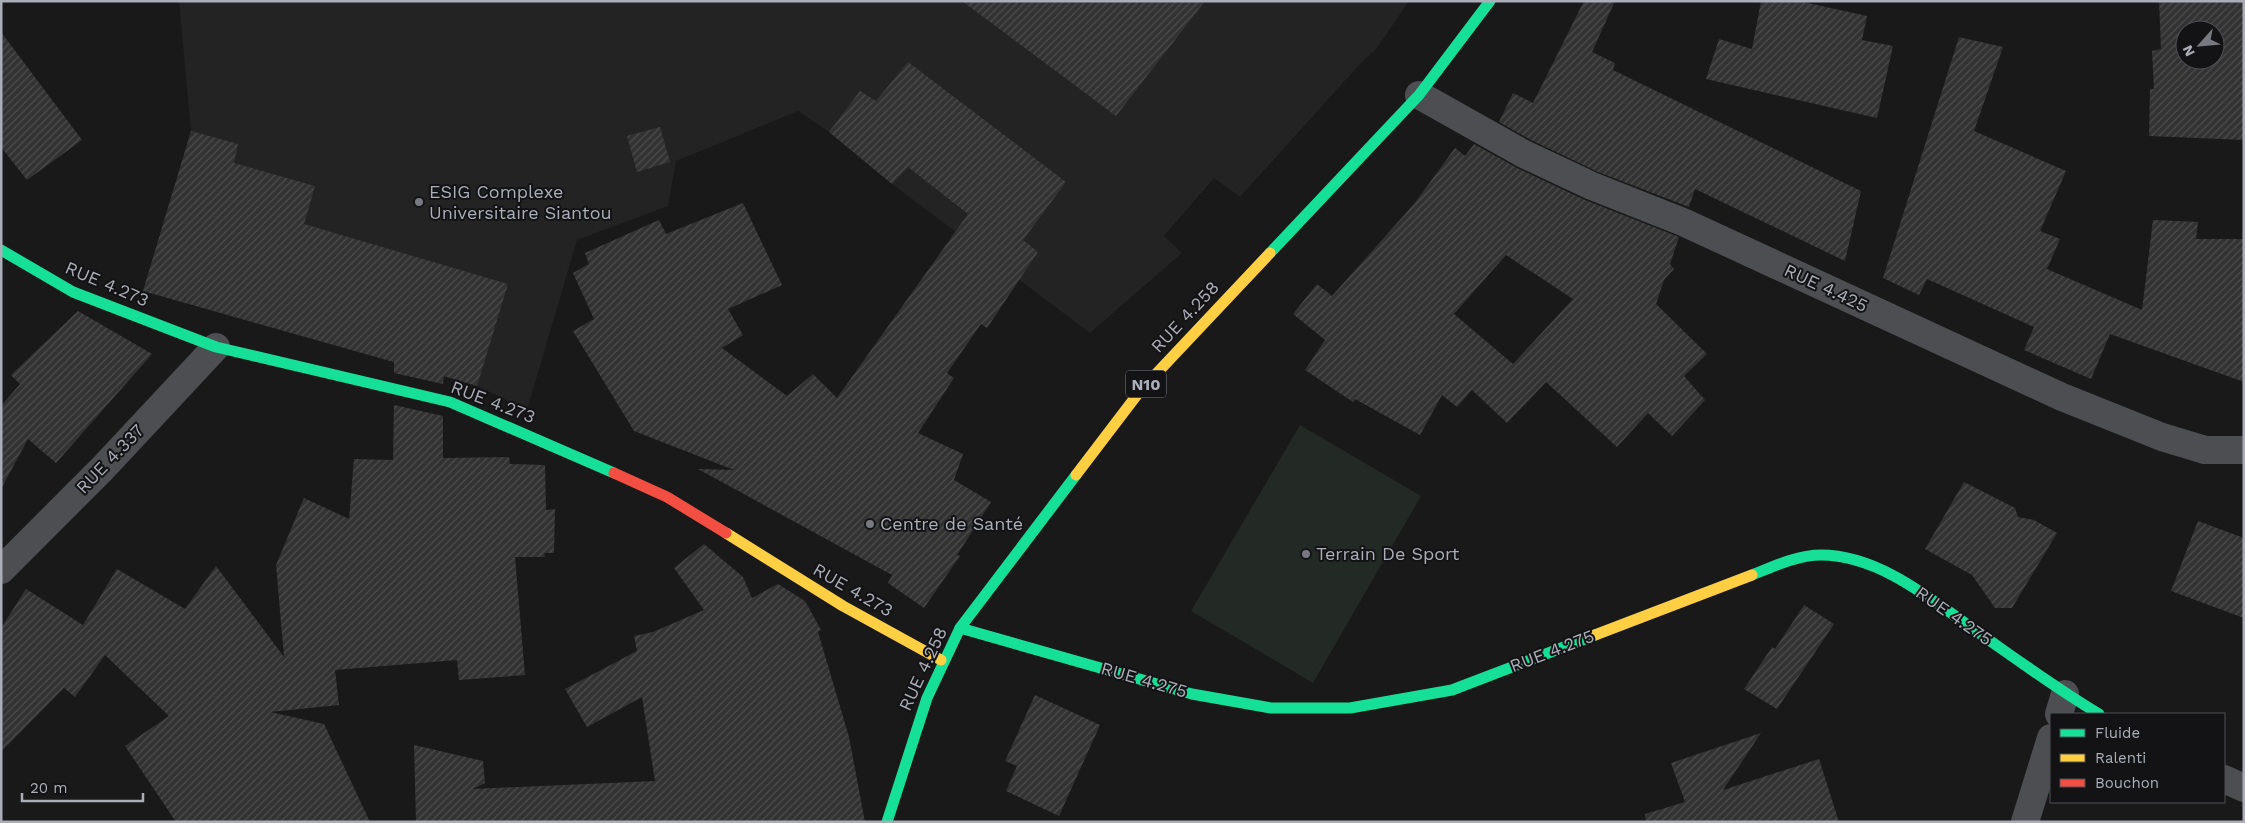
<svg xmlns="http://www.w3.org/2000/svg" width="2245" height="823" font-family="'Work Sans',sans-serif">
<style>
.built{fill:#232324}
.pitch{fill:#232924}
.building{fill:url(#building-hatch);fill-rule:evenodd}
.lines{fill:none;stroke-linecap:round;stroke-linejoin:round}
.street{stroke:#4d4e51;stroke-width:28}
.fast{stroke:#16e098;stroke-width:11}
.slow{stroke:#ffcf43;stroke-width:11}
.jam{stroke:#f24e42;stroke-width:11}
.poi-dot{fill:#787980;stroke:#131315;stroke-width:2}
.labels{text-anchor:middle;stroke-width:4;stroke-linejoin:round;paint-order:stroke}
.shield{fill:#131315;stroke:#7d7f87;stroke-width:1}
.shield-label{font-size:16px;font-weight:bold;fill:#abadb8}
.poi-label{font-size:18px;fill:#abadb8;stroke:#131315;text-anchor:start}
.street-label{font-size:18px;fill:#abadb8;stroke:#131315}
</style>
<defs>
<pattern id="building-hatch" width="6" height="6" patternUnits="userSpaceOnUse" patternTransform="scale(1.25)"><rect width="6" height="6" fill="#323233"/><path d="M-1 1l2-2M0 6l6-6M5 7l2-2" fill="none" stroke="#4d4d4e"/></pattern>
</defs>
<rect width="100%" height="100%" fill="#191919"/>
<path class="built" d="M179,1H1409L1377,48L1359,65L1240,197L1214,178L1164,236L1182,253L1090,333L892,184L829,132L798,111L676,161L668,206L577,240L527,410L477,386L143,291L191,131Z"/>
<path class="pitch" d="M1300,425L1421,496L1313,683L1191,611Z"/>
<g class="building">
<path d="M962,1H1205L1116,116Z"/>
<path d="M1584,1H1615L1592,52L1615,63L1613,70L1861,191L1845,261L1695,189L1689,207L1598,172L1531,140L1499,122L1513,93L1533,103Z"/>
<path d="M1761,1H1799L1867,16L1862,40L1893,46L1877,118L1706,79L1719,39L1752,49Z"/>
<path d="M2159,1H2244V140L2149,136L2150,89H2154L2152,51L2161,49ZM2185,30H2215V60H2185Z"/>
<path d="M1,32L82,140L27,180L1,147Z"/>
<path d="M1959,37L2003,47L1974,131L2066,171L2040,231L2060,239L2047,269L2142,310L2153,220L2198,222L2196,239H2244V382L2110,334L2091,379L2024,350L2034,327L1927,279L1919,295L1883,278Z"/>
<path d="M908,62L1066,182L1023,240L1038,252L987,328L981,324L947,373L954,378L918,433L963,454L954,480L991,502L957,555L960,556L924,608L888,583L892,575L698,469L734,470L634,431L573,331L594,319L573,273L589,264L585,253L659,220L666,234L743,203L782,285L728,309L743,335L722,348L787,396L813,374L837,398L968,214L908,167L892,184L829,132L860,91L876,101Z"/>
<path d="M660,127L670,162L637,172L627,136Z"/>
<path d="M191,131L238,144L234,163L315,186L304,224L508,284L477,386L444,376L443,384L394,373V362L143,291Z"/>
<path d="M1474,144L1517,168L1585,200L1679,237L1670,264L1674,269L1664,280L1656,304L1707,354L1684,376L1705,400L1672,436L1648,413L1617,447L1546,382L1507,423L1472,390L1457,407L1442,395L1420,435L1355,399L1353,402L1305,370L1325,340L1293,314L1317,284L1332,296L1414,204L1455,148L1465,156ZM1506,255L1573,299L1513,364L1454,314Z"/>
<path d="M78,311L152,354L56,463L28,439L1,489V406L20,384L11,375Z"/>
<path d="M394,405L443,416V458L509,457L510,464L545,465L546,510L555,509L554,553H544L545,557H515L525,675L459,680L457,660L335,670L339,705L270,712L324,724L370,822H176L125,746L169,716L105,655L75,697L64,688L1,752V628L26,589L83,625L117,569L185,609L216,566L284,657L276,565L304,498L349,519L354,459L393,460Z"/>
<path d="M1964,482L2015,508L2018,517L2034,520L2057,533L2012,608H1995L1972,575L1925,549Z"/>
<path d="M2198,521L2244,538V618L2171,591Z"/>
<path d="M704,544L743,577L752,598L778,584L805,601L821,630L818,632L849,737L865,822H416L414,745L483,761L485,783L473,789L655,781L642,697L587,727L565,689L637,651L634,636L653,632L704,610L674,568Z"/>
<path d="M1804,605L1834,624L1777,709L1744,689L1772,647L1775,649Z"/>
<path d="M1035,695L1100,725L1059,816L1006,791L1017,766L1005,761Z"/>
<path d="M1761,733L1723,790L1819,759L1839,822H1646L1645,814L1685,802L1671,763Z"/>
</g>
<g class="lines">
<g class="street">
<path d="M1419,95L1524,154L1592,186L1683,222L2062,397L2162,437L2205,450H2244"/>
<path d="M1,570L102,469L216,347"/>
<path d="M2059,714L2065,694"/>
<path d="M2224,779L2244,788"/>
<path d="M2025,822L2051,738"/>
</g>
<g class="fast">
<path d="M1,250L73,292L216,347L450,402L614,473"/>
<path d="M1270,253L1419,95L1490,1"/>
<path d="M1752,575C1774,566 1798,555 1821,555C1880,555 1933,601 1979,633C2019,661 2057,689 2099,714"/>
<path d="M960,628L1192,694L1271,708H1350L1452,690L1595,635"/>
<path d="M887,822L927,698L960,628L1076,475"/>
</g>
<g class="slow">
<path d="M1076,475L1140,391L1270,253"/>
<path d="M726,533L843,606L941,660"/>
<path d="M1595,635L1752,575"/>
</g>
<path class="jam" d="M614,473L667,497L726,533"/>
</g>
<g class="poi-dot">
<circle cx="419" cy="202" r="5"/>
<circle cx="870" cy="524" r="5"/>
<circle cx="1306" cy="554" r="5"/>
</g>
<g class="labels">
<rect class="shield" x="1126" y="370.5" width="40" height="27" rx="4"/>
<g class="shield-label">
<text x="1146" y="390">N10</text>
</g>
<g class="poi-label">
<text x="429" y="198">ESIG Complexe<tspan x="429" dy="21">Universitaire Siantou</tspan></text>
<text x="880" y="530">Centre de Santé</text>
<text x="1316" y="560">Terrain De Sport</text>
</g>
<g class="street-label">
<text transform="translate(107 284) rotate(23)" y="6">RUE 4.273</text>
<text transform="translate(1826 288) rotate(25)" y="6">RUE 4.425</text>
<text transform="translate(1185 317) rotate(-47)" y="6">RUE 4.258</text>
<text transform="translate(493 402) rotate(21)" y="6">RUE 4.273</text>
<text transform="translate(110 459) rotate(-46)" y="6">RUE 4.337</text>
<text transform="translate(853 590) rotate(30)" y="6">RUE 4.273</text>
<text transform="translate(1954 616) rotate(35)" y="6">RUE 4.275</text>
<text transform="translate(1552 651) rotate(-21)" y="6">RUE 4.275</text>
<text transform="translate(923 669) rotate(-65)" y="6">RUE 4.258</text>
<text transform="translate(1144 680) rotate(16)" y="6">RUE 4.275</text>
</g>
</g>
<rect width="2245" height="823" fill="none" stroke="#abadb8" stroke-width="5"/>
<rect x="2050" y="713" width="175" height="90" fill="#131315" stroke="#505156"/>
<rect x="2060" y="729" width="25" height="8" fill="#16e098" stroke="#505156"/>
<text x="2095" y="738" font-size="15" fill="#abadb8">Fluide</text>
<rect x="2060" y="754" width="25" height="8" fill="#ffcf43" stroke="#505156"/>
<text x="2095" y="763" font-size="15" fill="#abadb8">Ralenti</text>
<rect x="2060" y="779" width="25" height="8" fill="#f24e42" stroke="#505156"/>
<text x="2095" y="788" font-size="15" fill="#abadb8">Bouchon</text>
<g transform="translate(2200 45) rotate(243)"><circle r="24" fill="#131315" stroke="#505156"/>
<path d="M0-4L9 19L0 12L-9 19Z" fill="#787980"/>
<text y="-8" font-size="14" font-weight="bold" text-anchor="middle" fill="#abadb8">N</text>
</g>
<path d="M22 793v8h121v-8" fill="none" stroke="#abadb8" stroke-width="2.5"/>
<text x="30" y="793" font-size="15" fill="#abadb8" stroke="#131315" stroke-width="4" paint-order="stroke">20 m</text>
</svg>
